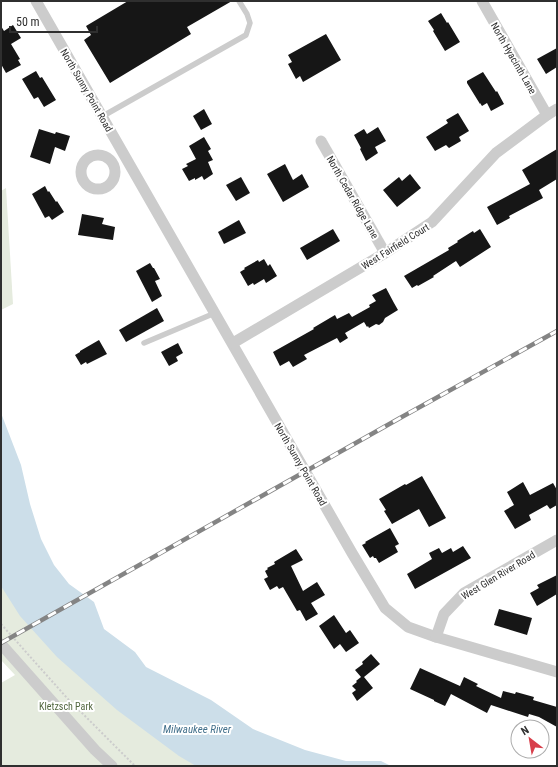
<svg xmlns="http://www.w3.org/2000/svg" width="558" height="767" font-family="'Roboto Condensed',sans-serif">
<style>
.green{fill:#e5ebde}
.water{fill:#ccdee9}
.building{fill:#161616}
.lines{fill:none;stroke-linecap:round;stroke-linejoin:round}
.path{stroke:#ccc;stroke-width:2;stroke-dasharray:2 2;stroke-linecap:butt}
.service{stroke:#ccc;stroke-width:5.5}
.minor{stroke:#ccc;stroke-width:11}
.rail-casing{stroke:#848484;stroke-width:4.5}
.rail{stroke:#fff;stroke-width:3;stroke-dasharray:9;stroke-linecap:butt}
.labels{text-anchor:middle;stroke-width:4;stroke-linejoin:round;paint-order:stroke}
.street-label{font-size:10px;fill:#2f2f2f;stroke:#fff}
.park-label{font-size:10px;fill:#536840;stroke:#fff}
.water-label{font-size:11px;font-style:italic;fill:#43708b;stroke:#fff}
</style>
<rect width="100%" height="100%" fill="#fff"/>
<g class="green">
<path d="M6,188L13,304L1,310V191Z"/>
<path d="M1,507L87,646L278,766H1V683L15,675L1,660Z"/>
</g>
<path class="water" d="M1,413L21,465L30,504L41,539L54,565L69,584L94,602L104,629L135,652L146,667L211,700L253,729L305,750L346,761H381L391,766H196L179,756L117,710L57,657L20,616L1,586Z"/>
<g class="building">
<path d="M128,1H232L187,27L191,34L110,83L84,40L91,35L86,26Z"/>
<path d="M441,13L447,23L448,22L460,42L445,51L433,31L434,30L428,21Z"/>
<path d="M13,25L21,38L11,44L20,59L18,60L21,65L6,73L1,64V26L4,31Z"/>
<path d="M326,34L341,60L303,82L300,76L296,79L288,64L292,62L288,55Z"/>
<path d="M557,48V67L546,74L537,59Z"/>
<path d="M36,71L40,78L42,77L56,100L44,107L38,97L34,99L22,79Z"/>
<path d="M483,72L496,92L497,91L504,104L491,111L487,103L482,106L480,103V104L467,83V81Z"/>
<path d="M204,109L212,124L201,130L193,116Z"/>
<path d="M458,113L469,131L459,137L461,141L449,148L446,145L435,151L426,137L448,123L446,120Z"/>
<path d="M378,127L386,141L375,147L378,153L366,161L360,149L361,148L354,135L364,129L367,134Z"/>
<path d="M39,129L55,134L56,132L70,136L65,151L55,147L50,164L30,157Z"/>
<path d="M204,137L211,149L208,151L213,160L208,162L213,174L204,180L202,176L195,180V178L189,181L182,169L188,166L186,164L196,159L189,146Z"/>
<path d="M557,149V179L539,190L543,198L509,216L510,218L497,225L487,207L530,184L522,170Z"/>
<path d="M285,164L293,180L302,174L309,187L283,202L267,174Z"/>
<path d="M410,174L421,188L397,207L383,190L399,177L402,181Z"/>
<path d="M241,177L250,193L236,201L226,185Z"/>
<path d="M45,186L48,192L49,191L56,202L57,201L64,212L52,220L49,216L45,218L32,194Z"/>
<path d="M82,214L104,218L102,224L115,227L113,240L78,235Z"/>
<path d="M239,220L246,233L224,244L218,232Z"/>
<path d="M333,229L340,241L307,260L300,248Z"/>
<path d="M480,229L491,247L460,267L456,261L433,276L434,277L418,286L417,285L412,288L404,276L449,250L448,248L458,242L457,241L473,231L474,233Z"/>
<path d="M264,259L268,266L270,264L277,276L266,283L264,279L254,285L253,283L248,286L240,272L245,269L244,268L258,260L259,262Z"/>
<path d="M150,263L153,268H154L160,279L155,281L162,296L152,302L136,271Z"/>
<path d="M386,288L394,303L398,310L385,318L383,322L379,325L376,324L369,328L368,326L367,327L364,322L345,333L348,338L340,343L337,338L304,355L307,359L293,367L289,361L280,366L273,352L314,329L313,328L335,315L337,319L349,313L352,317L370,307L369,305L376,301L372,295Z"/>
<path d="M157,308L164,321L126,342L119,330Z"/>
<path d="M99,340L107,354L87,364L86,362L81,365L75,355L80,352V351Z"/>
<path d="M178,343L183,353L176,357L178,361L169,366L161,352Z"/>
<path d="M422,476L446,518L429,527L419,509L392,524L384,511L386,510L379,499L405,484L406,485Z"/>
<path d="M523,482L530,495L553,483L557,490V505L550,509L547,505L529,515L531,520L515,529L504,511L514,505L507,492Z"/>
<path d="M390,528L399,544L395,546L398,552L379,563L376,558H374L373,556L370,558L362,545L366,543L365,542Z"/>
<path d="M463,546L471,558L415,589L407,574L432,559L429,553L439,548L442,553L451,548L453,552Z"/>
<path d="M296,549L303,560L291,566L303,591L317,582L325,595L311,603L318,614L306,621L300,610L297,611L283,587L279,589L277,586L270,590L264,579L268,577L265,571L268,569L267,568L275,564L274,562Z"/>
<path d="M557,575V594L537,606L530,593L539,588L537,585Z"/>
<path d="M499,609L532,618L527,635L494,625Z"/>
<path d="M334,615L346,633L350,630L359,643L346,652L340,644L334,649L319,626Z"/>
<path d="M371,654L380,664L364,677L373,688L357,701L352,693L356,690L352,686L357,682L356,681L361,677L355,670L363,664L362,662Z"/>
<path d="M420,668L460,686L464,677L478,684L476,686L501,698L503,691L515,694L516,692L534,697L533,700L557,707V727L539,717L529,714L528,717L491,705L487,713L451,694L445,706L434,701V700L410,689Z"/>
</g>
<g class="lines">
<path class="path" d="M1,624L67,698L135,766"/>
<g class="service">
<path d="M103,116L246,35L250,23L247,14L239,1"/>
<path d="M144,343L215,313"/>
</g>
<g class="minor">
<path d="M36,1L352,553L385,608L408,627L436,637L557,672"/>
<path d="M482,1L547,115"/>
<path d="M321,141L385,253"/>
<circle cx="98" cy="172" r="17"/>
<path d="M233,343L385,253L432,222L496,153L547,115L557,109"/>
<path d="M436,637L444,614L464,593L557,540"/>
<path d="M1,644L95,750L112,766"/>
</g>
<defs>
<path id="rail" d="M1,643L400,418L557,331"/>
</defs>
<use href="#rail" class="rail-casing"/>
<use href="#rail" class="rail"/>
</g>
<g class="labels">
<g class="street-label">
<text transform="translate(514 58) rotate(60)" y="4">North Hyacinth Lane</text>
<text transform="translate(87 90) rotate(60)" y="4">North Sunny Point Road</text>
<text transform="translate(353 197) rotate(60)" y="4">North Cedar Ridge Lane</text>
<text transform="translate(395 246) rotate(-32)" y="4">West Fairfield Court</text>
<text transform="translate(301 464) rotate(60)" y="4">North Sunny Point Road</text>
<text transform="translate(498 575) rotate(-31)" y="4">West Glen River Road</text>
</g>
<g class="park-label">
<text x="66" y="710">Kletzsch Park</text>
</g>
<g class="water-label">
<text x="197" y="733">Milwaukee River</text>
</g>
</g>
<rect width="558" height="767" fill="none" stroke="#2f2f2f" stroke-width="4"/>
<g transform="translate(530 739) rotate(329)"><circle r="19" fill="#ffffff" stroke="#acacac"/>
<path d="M0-3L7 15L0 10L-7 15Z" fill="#d83f4b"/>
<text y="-6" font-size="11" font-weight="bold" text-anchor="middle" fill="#2f2f2f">N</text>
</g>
<path d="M10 26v6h87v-6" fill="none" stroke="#2f2f2f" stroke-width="2"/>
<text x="16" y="26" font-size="12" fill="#2f2f2f" stroke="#ffffff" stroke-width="3" paint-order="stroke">50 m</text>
</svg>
